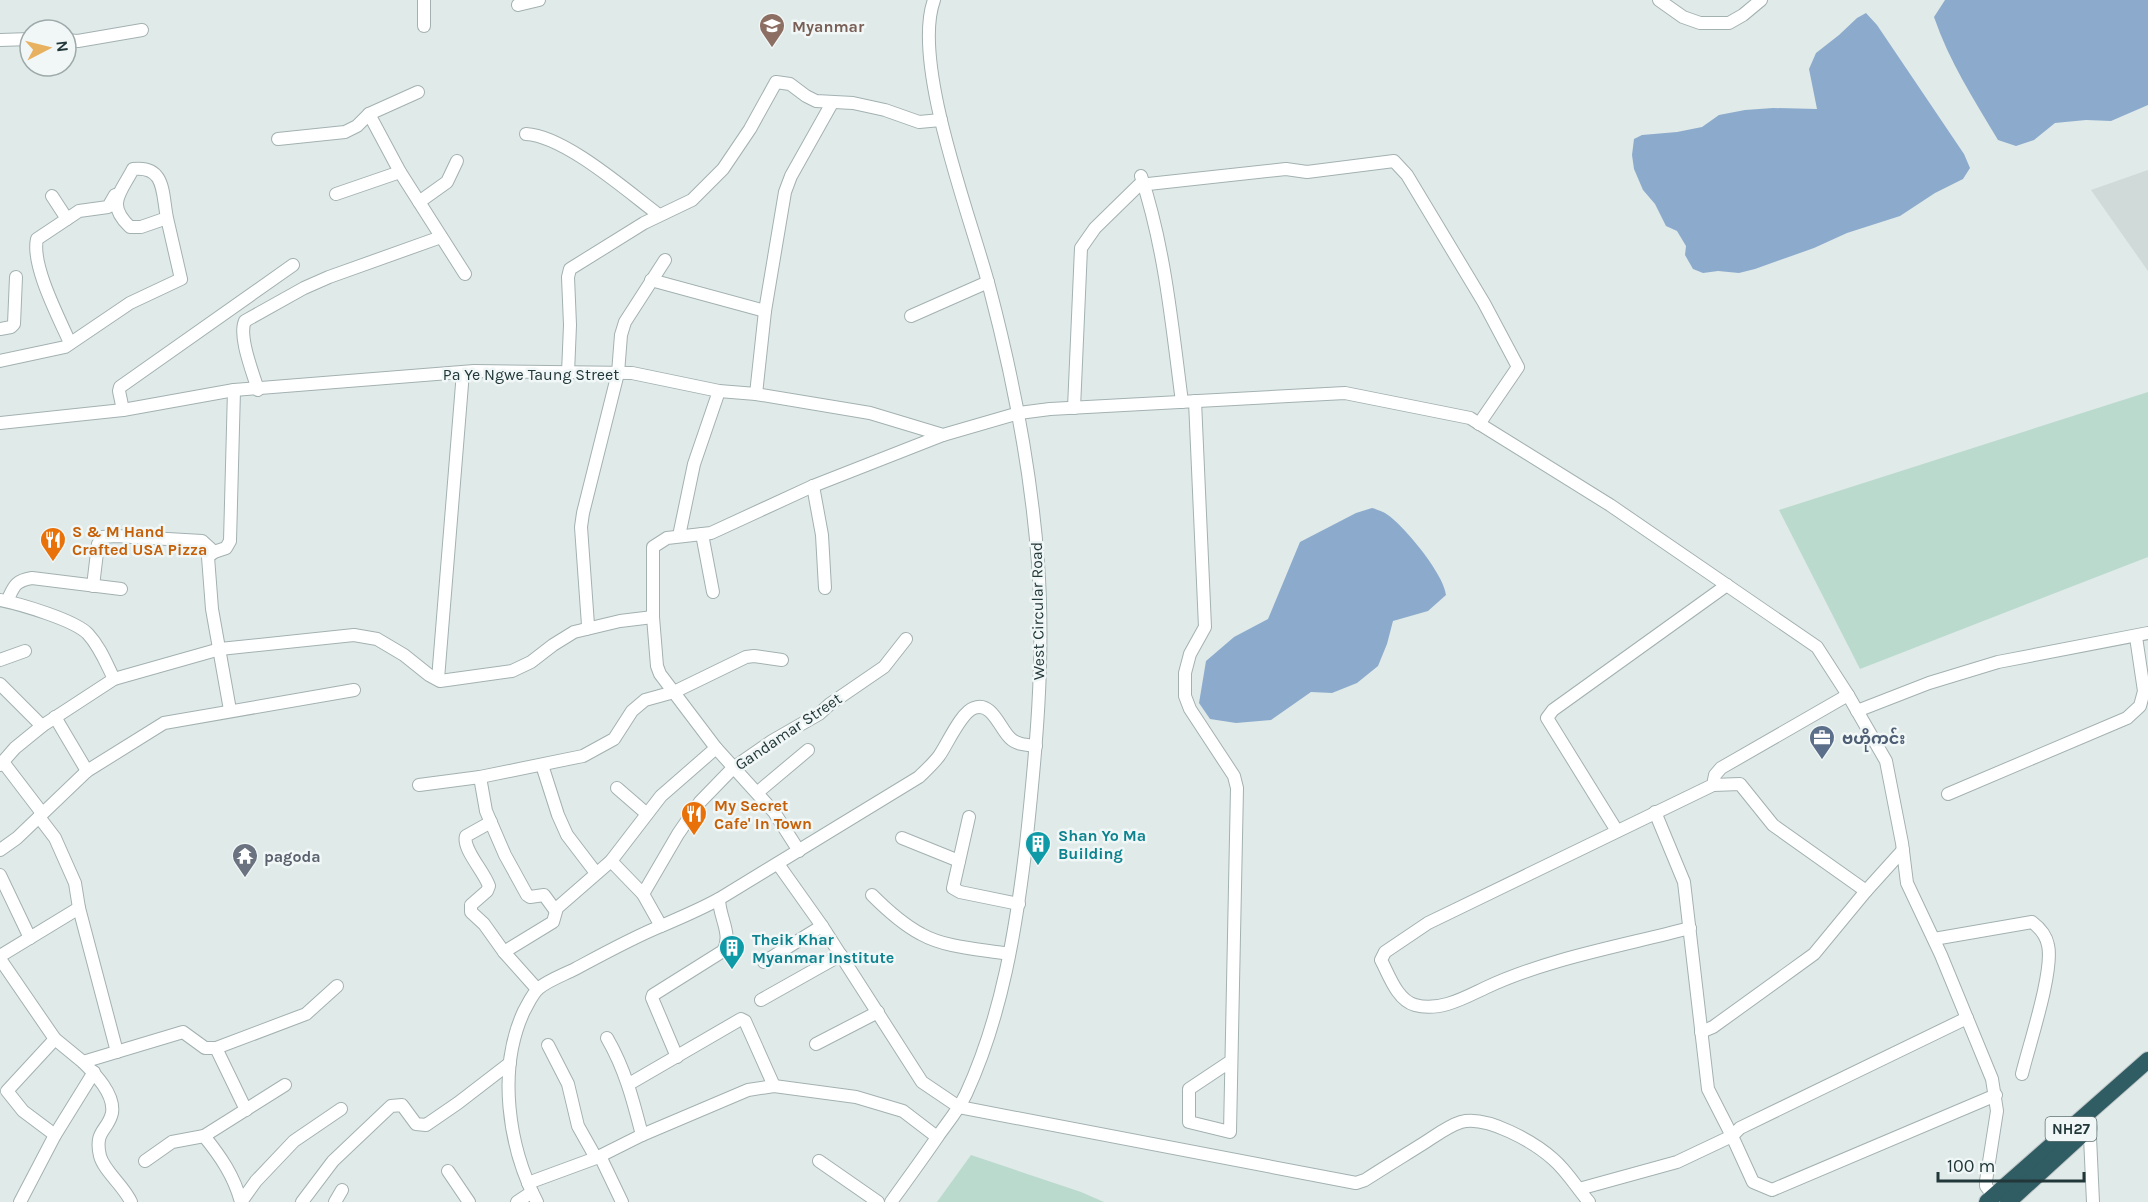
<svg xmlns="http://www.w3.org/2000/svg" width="2148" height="1202" font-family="Karla,'Noto Sans Myanmar',sans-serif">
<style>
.built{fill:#cfdad9}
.green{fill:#bbdace}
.water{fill:#8cabcc}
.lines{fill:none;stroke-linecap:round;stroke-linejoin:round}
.minor-casing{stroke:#a3b1b1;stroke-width:14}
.highway-casing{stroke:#c1c7c8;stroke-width:18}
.minor{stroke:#fff;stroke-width:12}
.highway{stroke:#305c63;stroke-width:16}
.labels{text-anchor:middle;stroke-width:5;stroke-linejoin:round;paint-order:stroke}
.shield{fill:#f0f7f6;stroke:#607172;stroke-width:1.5}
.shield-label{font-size:15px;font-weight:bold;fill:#223739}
.education-label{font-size:16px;font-weight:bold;fill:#785e54;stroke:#f0f7f6;text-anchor:start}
.street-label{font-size:16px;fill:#223739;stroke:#f0f7f6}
.food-label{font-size:16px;font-weight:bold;fill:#c56008;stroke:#f0f7f6;text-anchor:start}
.service-label{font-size:16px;font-weight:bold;fill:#4e5e75;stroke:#f0f7f6;text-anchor:start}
.culture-label{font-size:16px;font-weight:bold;fill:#0d838f;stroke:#f0f7f6;text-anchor:start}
.worship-label{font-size:16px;font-weight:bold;fill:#5b616d;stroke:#f0f7f6;text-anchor:start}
</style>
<rect width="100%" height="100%" fill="#e0eae9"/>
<path class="built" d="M2148,170V271L2091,190Z"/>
<g class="green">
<path d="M2148,392V557L1860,669L1779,510Z"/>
<path d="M971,1155L1081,1192L1104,1202H937Z"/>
</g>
<g class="water">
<path d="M1945,0H2148V105L2111,121L2086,120L2055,123L2034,140L2016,146L1998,140C1974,100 1949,61 1934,17Z"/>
<path d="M1866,13L1877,25L1964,154L1970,168L1963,179L1935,193L1900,216L1847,233L1814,248L1755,269L1739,273L1718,271L1703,273L1693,269L1685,255L1686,246L1677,231L1666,226L1655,204L1643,190L1634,169L1632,155L1634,139L1642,135L1677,132L1702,127L1719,115L1745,110L1773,108L1817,109L1809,69L1816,53L1839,35L1857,18Z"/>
<path d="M1372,508C1376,509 1381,511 1385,513C1403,524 1444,574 1446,595L1428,611L1393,621L1387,644L1378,666L1357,683L1332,693L1311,692L1271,720L1236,723L1210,719L1199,703L1206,661L1234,637L1268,619L1300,542L1356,513Z"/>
</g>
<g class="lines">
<defs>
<g id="minor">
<path d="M424,0V26"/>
<path d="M1659,0L1683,17L1700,23H1729L1743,15L1761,0"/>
<path d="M518,5L539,0"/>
<path d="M0,40L30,39"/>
<path d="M66,40L78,41L142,30"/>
<path d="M369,114L400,172L465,274"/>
<path d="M526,134C565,136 627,191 659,215"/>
<path d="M278,139L345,132L357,126L369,114L418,92"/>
<path d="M1141,176C1165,248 1172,326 1182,402"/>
<path d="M336,194L400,172"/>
<path d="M52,196L67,219L37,239C31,265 59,318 70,343"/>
<path d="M419,202L447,182L457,161"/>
<path d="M67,219L79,211L108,207L115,195"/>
<path d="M651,280L765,311"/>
<path d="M911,316L988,282"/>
<path d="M0,329L11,327L14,324L16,277"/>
<path d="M0,361L65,347L130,303L181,279L167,218L141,227H130C106,204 120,194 133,169C166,165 162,194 167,218"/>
<path d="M568,373L570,325L568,277L570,269L644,223L692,200L723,169L750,129L776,82L790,84L806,96L816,101L853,103L885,110L919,122L941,120"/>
<path d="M258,390C253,373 238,336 245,321L304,288L329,277L441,237"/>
<path d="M756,394L765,311L785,192L791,176L832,103"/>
<path d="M1195,401L1205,627L1190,654L1185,673V696L1190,709L1234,776L1237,788L1230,1132L1189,1122V1089L1231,1061"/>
<path d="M1074,408L1081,248L1095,228L1139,185L1286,169L1307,172L1394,161L1407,175L1484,303L1518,367L1479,424"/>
<path d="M123,410L119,391L120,387L293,265"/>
<path d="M0,423L123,410L234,390L474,371L632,373L719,391L756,394L870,413L943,435L1019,413L1050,409L1345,393L1470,418L1610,505L1817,647L1848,695L1886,761L1902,843L1907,883L1941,955L1992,1079L1997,1111L1986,1181V1186L1994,1197"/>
<path d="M813,486L822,535L825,588"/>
<path d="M702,534L713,592"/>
<path d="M679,536L694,464L719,391"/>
<path d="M93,586L98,544L102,537L116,536L202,541L214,552"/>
<path d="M0,600C20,604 75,620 88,634C100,647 106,663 114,679"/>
<path d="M7,601C14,587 14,581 32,578L121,589"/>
<path d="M586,629L588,625L581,527L583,513L618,373L621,335L625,322L665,260"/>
<path d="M0,660L25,651"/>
<path d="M438,679L463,372"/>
<path d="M0,684L42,726"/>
<path d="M230,710L212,609L208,557L214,552L226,548L230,541L234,390"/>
<path d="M1857,711L1929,683L1998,662L2148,633"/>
<path d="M55,717L87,771"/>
<path d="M3,762L42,813"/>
<path d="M0,765L15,748L42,726L114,679L220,649L354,635L377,639L404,655L429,675L440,681L512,671L531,662L553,645L574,632L620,621L653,617"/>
<path d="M542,765L558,815L567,835L596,873"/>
<path d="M480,777L486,811L505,855L527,895L530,897L544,895L555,910"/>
<path d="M419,785L480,777L583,756L614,739L632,711L645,700L674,692L746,657L754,656L782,660"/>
<path d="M1713,785L1740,784L1773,825L1866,891"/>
<path d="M617,788L647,814"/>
<path d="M758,792L808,750"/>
<path d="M1948,794L2127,718L2140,706L2144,691L2136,637"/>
<path d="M1655,812L1684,882L1708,1089L1732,1136L1753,1182L1772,1190L1996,1095"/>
<path d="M39,817L55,838L75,883L79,908L117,1052"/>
<path d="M969,817L953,888L960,892L1019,904"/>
<path d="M491,822L466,836C462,849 484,871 489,886L487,891L471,905V912L484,924L504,952L537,989"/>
<path d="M1617,831L1547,718L1553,710L1727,585"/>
<path d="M902,838L959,861"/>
<path d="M0,850L17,838L87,771L164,723L354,690"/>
<path d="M799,851L774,812L716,748L660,674L657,666L653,617V547L667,538L711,533L813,486L943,435"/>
<path d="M611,861L643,894"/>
<path d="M778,864L822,926L922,1082L959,1107L1356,1183L1365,1180C1385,1167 1405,1155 1424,1143C1435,1136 1448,1126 1461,1122C1487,1115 1534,1142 1553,1159C1567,1171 1577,1188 1589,1202"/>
<path d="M0,875L30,938"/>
<path d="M872,895C887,910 902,924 921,934C946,948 980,949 1009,954"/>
<path d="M661,926L643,894L678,834L700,802L733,768L772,741L819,714L830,704L884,667L906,639"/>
<path d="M1690,928C1622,946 1549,958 1485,988C1464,998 1439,1012 1415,1005C1397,1000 1389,975 1381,960L1385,952L1428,923L1713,785L1715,775L1721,768L1848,695"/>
<path d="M1934,939L2032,922C2040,928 2046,935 2048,945C2054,971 2029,1045 2022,1074"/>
<path d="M504,952L553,922L557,908L611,861L661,796L716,748"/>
<path d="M0,956L79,908"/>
<path d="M0,959L55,1039L83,1062L183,1032L205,1048H216L306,1014L337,986"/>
<path d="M764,962L822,926"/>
<path d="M761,1000L841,955"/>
<path d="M1701,1032L1713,1027L1814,954L1866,891L1903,850"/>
<path d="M607,1038C625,1069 633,1100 642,1135"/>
<path d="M816,1044L878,1012"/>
<path d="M548,1045L568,1084L578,1126L596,1158"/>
<path d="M216,1048L246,1110"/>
<path d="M677,1057L652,998L653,995L723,951C733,935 719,917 719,899"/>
<path d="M83,1062C95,1074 115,1094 112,1113C108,1131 94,1130 100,1156C104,1171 124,1186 131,1202"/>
<path d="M629,1084L741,1019L745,1021L774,1086"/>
<path d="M2085,1132L2090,1137L2093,1202"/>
<path d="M55,1135L23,1111L7,1091L55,1039"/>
<path d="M204,1136C221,1157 234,1176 241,1202"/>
<path d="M600,1156L622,1202"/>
<path d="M145,1161L172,1142L204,1136L285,1085"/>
<path d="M819,1161L878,1202"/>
<path d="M448,1171L469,1202"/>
<path d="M528,1183L596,1158L642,1135L748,1090L774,1086L856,1097L903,1111L937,1137"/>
<path d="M1579,1189L1677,1162L1732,1136L1740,1128L1967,1018"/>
<path d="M20,1202L55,1135L94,1072"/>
<path d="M241,1202L256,1181L294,1141L341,1109"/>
<path d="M302,1202L333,1161L391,1106L402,1105L416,1124L426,1125L458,1103L510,1063"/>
<path d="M335,1202L342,1190"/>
<path d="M517,1202L532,1192"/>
<path d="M537,1202C508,1146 497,1069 524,1011C528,1004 532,994 539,988C549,980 563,975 575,969C603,954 632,938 661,926C682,917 699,910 719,899L919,777C926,770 933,764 939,756C947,745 961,712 974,708C992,701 1000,729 1010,738C1017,745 1027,745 1036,746"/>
<path d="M891,1202C907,1180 923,1158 938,1136C948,1122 959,1109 966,1094C1002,1016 1016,929 1026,845C1036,752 1045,658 1038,563C1031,469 1013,377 989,286C971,218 911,63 934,0"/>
</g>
<g id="highway">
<path d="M1987,1202L2148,1060"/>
<path d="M2008,1202L2089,1128"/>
</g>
</defs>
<use href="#minor" class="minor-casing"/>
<use href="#highway" class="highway-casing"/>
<use href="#minor" class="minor"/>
<use href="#highway" class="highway"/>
</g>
<defs>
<symbol id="school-pin" viewBox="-11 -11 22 30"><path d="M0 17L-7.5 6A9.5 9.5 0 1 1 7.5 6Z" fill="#8d6e63" stroke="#f0f7f6"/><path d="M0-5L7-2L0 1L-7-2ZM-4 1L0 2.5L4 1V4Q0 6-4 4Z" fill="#fff"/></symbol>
<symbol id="restaurant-pin" viewBox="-11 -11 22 30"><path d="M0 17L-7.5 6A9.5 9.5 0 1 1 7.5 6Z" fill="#e8710a" stroke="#f0f7f6"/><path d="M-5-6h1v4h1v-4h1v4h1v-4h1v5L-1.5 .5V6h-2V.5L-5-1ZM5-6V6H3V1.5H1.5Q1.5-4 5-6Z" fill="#fff"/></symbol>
<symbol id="office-pin" viewBox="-11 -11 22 30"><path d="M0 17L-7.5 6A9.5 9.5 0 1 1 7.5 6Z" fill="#5c6f8a" stroke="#f0f7f6"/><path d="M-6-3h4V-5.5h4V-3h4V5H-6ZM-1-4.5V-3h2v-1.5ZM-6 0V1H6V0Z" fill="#fff"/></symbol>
<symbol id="building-pin" viewBox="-11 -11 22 30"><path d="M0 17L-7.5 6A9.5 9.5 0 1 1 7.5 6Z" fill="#0f9aa8" stroke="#f0f7f6"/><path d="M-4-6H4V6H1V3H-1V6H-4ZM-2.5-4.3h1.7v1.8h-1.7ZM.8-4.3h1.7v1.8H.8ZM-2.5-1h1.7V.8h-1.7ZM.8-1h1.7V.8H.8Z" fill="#fff"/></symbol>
<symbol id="temple-pin" viewBox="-11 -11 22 30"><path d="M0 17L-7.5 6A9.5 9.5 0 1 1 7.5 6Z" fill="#6b7280" stroke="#f0f7f6"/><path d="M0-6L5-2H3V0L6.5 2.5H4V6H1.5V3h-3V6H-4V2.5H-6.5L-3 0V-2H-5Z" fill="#fff"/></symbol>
</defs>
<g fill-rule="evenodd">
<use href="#school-pin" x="757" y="11" width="30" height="40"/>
<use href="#restaurant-pin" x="38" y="525" width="30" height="40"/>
<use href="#office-pin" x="1807" y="723" width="30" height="40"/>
<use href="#restaurant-pin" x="679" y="799" width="30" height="40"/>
<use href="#building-pin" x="1023" y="829" width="30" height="40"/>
<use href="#temple-pin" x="230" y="841" width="30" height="40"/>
<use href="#building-pin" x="717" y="933" width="30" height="40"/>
</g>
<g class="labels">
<rect class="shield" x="2045.5" y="1117" width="51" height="24" rx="4.5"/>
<g class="shield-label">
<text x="2071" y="1134">NH27</text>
</g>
<g class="education-label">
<text x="792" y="32">Myanmar</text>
</g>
<g class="street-label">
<text x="531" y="380">Pa Ye Ngwe Taung Street</text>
<text transform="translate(1037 611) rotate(-91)" y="6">West Circular Road</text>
<text transform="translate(788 731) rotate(-34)" y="6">Gandamar Street</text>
</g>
<g class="food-label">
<text x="72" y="537">S &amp; M Hand<tspan x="72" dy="18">Crafted USA Pizza</tspan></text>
<text x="714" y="811">My Secret<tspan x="714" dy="18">Cafe' In Town</tspan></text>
</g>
<g class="service-label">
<text x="1842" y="744">ဗဟိုကင်း</text>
</g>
<g class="culture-label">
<text x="1058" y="841">Shan Yo Ma<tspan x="1058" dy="18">Building</tspan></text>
<text x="752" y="945">Theik Khar<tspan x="752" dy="18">Myanmar Institute</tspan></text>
</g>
<g class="worship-label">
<text x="264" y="862">pagoda</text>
</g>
</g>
<g transform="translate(48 48) rotate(83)"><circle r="28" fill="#f0f7f6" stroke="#9eaaaa" stroke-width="1.5"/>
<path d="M0-4.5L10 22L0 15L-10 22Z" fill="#e8b160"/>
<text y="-9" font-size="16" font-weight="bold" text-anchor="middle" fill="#223739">N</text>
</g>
<path d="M1938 1172v9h146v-9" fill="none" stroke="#223739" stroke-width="3"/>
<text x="1947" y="1172" font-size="18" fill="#223739" stroke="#f0f7f6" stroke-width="4.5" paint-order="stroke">100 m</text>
</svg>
